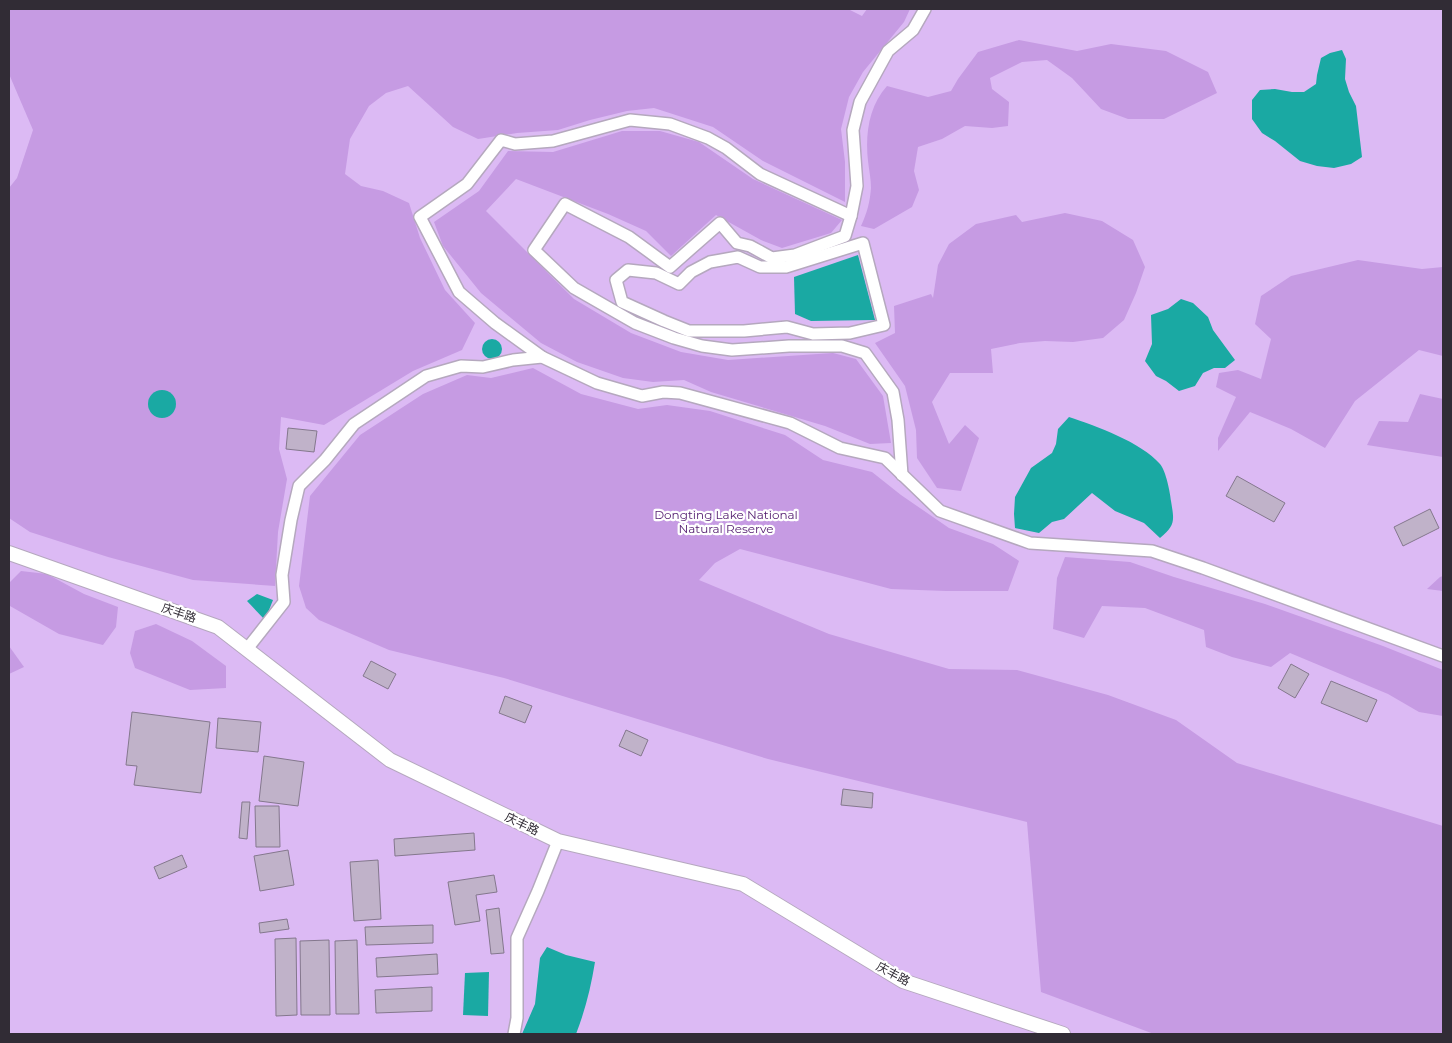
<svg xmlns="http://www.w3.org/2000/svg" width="1452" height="1043" font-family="Montserrat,'Noto Sans SC',sans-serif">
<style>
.green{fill:#dcbaf4}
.forest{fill:#c69be3}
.water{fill:#1aa9a3}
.building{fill:#c0b2c9;stroke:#84788d}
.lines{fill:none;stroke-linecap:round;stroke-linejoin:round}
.minor-casing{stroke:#b5a8be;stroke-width:14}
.tertiary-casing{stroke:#b5a8be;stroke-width:16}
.minor{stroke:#fff;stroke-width:11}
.tertiary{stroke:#fff;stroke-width:14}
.labels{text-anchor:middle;stroke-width:4.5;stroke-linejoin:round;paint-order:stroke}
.park-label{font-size:12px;fill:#511a6e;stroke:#fff}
.street-label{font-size:12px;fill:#312c35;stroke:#fff}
</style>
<rect width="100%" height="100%" fill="#ecdef6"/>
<rect class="green" x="9" y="9" width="1434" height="1025"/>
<g class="forest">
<path d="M9,9H848L862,16L867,9H910L904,22L863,72L849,97L841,129L845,162V202L763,161L713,127L654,108L627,111L590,120L558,130L517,133L478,139L453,127L408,86L386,93L369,106L350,139L345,174L361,186L383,191L409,203L420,238L445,290L475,323L462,350L413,371L324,425L281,417L279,449L287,479L278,532L275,586L193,580L108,557L30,532L9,518V188L17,178L33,130L9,74Z"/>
<path d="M1019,40L1077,51L1111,44L1166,51L1208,72L1217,93L1164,119H1128L1101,109L1072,78L1047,60L1022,62L990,78L992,89L1009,102L1008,126L992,128L965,126L942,139L918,147L914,171L919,190L912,207L874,229L861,226C867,213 870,202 871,188C871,179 869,170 868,161C865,134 869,106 887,86L928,97L951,91L958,79L978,52Z"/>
<path d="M622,131H660L699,142L753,179L842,220L831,233L782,248L761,240L716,215L671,256L646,231L608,214L516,179L486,211L574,299L631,333L681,352L728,360L833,353L856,359L883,396L891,443L870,444L825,426L711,392L684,380L653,382L623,378L577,362L541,343L481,293L443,246L434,222L479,191L508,151L553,152Z"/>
<path d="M1065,213L1102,221L1133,240L1145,267L1136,293L1124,320L1103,338L1073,342L1045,341L1020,343L991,349L993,373H950L932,402L949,444L965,425L979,438L961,491L937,488L917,458L916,430L905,386L875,343L895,333L894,306L931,294L933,298L938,265L949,244L976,224L1016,215L1022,222Z"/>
<path d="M1358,260L1422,269L1443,267V356L1419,350L1355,401L1325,448L1291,429L1250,412L1218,451V438L1236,397L1216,387L1219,373L1238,370L1261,379L1271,339L1255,324L1261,296L1291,276Z"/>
<path d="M533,368L581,394L638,409L667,405L710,411L785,435L823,460L872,472L901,495L949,528L993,544L1019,561L1008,591H946L891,589L740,549L715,563L699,580L829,634L949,669L1017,670L1108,695L1176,720L1237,763L1443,826V1034H1154L1041,992L1027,822L768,759L504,678L389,650L319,620L306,608L299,586L310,496L360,435L423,394L467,375L491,378Z"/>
<path d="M1420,394L1443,399V457L1367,445L1379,421L1408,422Z"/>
<path d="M1065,557L1130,562L1174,577L1265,604L1383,646L1443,670V716L1419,712L1388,694L1290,653L1271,667L1232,657L1206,647L1204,630L1145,608L1102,606L1084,638L1053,629L1057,578Z"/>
<path d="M21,571L47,574L84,594L118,607L116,627L103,645L59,634L10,606L9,583Z"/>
<path d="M1443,576V591L1427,589L1440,577Z"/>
<path d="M156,624L192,641L226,666V688L190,690L135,668L130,653L135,631Z"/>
<path d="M9,646L24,667L9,674Z"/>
</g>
<g class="water">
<path d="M1342,50L1346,59L1345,79L1349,92L1356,106L1362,157L1351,164L1334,168L1317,166L1300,161L1275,141L1262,133L1252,119V100L1260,90L1275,89L1292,92H1304L1316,84L1317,75L1321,58L1330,53Z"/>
<path d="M858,255L875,320L811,321L795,314L794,277Z"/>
<path d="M1181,299L1193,303L1208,317L1213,330L1235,360L1225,368H1214L1203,373L1195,386L1179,391L1166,381L1156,376L1145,361L1152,344L1151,315L1168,309Z"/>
<circle cx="492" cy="349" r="10"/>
<circle cx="162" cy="404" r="14"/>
<path d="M1069,417C1096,426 1141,442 1160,464C1166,471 1170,492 1171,501C1174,520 1176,525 1160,538L1144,523L1115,511L1092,493L1064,519L1052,522L1039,533L1015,528L1014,514L1015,497L1031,468L1052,453L1056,444L1058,429Z"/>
<path d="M257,594L273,600L265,620L247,601Z"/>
<path d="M547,947L566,955L595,962C591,987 585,1011 576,1034H522L535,1004L540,958Z"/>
<path d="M489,972L488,1016L463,1015L465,973Z"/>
</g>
<g class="building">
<path d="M288,428L317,431L314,452L286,449Z"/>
<path d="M1237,476L1285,503L1274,522L1226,496Z"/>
<path d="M1430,509L1439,528L1403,546L1394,527Z"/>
<path d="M371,661L396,674L388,689L363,676Z"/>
<path d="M1291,664L1309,674L1295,698L1278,688Z"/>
<path d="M1331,681L1377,700L1367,722L1321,703Z"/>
<path d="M505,696L532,706L525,723L499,713Z"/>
<path d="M132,712L210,722L201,793L134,785L137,766L126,765Z"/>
<path d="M218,718L261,722L258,752L216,748Z"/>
<path d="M626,730L648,740L641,756L619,746Z"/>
<path d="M264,756L304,762L298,806L259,801Z"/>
<path d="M843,789L873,793L872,808L841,805Z"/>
<path d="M242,802H250L247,839L239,838Z"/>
<path d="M255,806H279L280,847H256Z"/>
<path d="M474,833L475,850L395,856L394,839Z"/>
<path d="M288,850L294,885L260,891L254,856Z"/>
<path d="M182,855L187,867L159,879L154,867Z"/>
<path d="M378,860L381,919L354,921L350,862Z"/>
<path d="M494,875L497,892L476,895L480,921L455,925L448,882Z"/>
<path d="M499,908L504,953L491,954L486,910Z"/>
<path d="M287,919L289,929L260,933L259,923Z"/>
<path d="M433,925V943L366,945L365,927Z"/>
<path d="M296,938L297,1015L276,1016L275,939Z"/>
<path d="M329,940L330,1015H301L300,941Z"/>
<path d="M357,940L359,1014H336L335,941Z"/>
<path d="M437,954L438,974L377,977L376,958Z"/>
<path d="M432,987V1011L376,1013L375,990Z"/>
</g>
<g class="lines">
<defs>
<g id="minor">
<path d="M863,243L884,325L850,333L813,334L787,327L744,331H689L664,321L622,302L616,280L628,270L656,273L679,284L691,272L710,262L738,257L760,267H786Z"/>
<path d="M542,357L495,323L459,292L420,217L467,184L501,140L515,144L553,141L630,120L670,124L708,138L726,148L760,174L851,216"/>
<path d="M902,475L898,420L893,392L865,353L842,346H789L732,350L702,346L674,338L635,323L574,288L534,250L565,204L629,237L670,267L720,223L737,243L750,246L772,258L795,255L845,236L851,216L857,186L853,130L860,102L888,51L913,30L925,9"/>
<path d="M247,649L284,602L282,575L291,520L299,486L325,460L354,424L426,376L461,366L483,367L513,360L542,357L597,383L642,396L663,392L680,393L790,423L840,448L885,458L940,511L1030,543L1152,551L1203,568L1443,656"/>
<path d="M514,1034L517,1018V938L538,891L558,841"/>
</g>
<path id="tertiary" d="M9,553L218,627L390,760L558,841L743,884L903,981L1063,1034"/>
</defs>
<use href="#minor" class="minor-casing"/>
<use href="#tertiary" class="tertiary-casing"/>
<use href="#minor" class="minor"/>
<use href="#tertiary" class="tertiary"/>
</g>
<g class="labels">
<g class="park-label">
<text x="726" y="519">Dongting Lake National<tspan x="726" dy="14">Natural Reserve</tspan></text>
</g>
<g class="street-label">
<text transform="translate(179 613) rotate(19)" y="4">庆丰路</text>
<text transform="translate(522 824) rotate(26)" y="4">庆丰路</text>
<text transform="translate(893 974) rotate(28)" y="4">庆丰路</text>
</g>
</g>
<rect width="1452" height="1043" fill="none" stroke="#312c35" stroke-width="20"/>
</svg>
